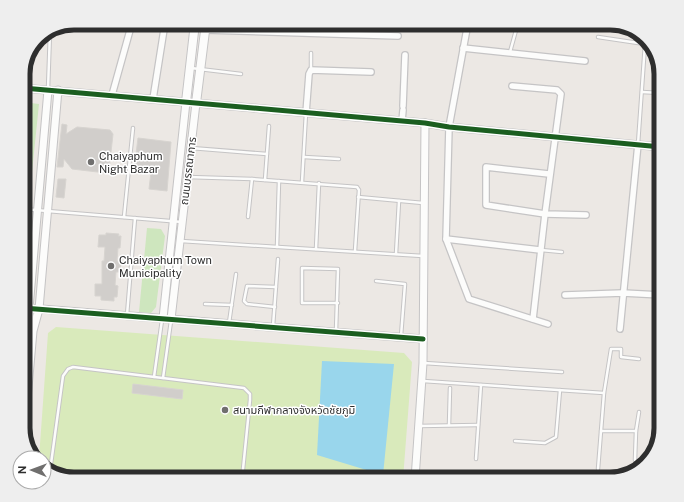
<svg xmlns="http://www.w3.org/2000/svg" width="684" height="502" font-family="'Public Sans','Noto Sans Thai',sans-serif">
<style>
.green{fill:#cee6be}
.pitch{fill:#d9eabb}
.water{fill:#99d6ec}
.building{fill:#d1cecb;stroke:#d7d4d0}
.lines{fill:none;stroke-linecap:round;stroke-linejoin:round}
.service-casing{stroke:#c5c4c5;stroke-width:4.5}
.minor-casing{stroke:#c5c4c5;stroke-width:8}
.tertiary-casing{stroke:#c5c4c5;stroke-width:9}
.secondary-casing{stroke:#c5c4c5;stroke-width:10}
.service{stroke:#fcfcfb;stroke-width:2.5}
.minor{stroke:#fcfcfb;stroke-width:5.5}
.tertiary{stroke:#fcfcfb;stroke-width:7}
.secondary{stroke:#fcfcfb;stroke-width:8}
.cycleway-casing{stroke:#fff;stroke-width:8}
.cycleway{stroke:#1b5e20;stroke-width:5}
.poi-dot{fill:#706f6e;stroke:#fff;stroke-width:1.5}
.labels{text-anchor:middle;stroke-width:3;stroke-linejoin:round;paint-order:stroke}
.poi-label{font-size:11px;fill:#2e2e2e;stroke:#fff;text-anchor:start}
.street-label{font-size:11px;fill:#2e2e2e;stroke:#fff}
.rim{fill:none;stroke:#2e2e2e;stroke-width:5}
</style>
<rect width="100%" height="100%" fill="#ece8e4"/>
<g class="green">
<path d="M23,102L39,104L29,201L23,200Z"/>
<path d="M147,228L161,229L165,236L156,307L151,313L139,312Z"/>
</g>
<path class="pitch" d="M56,327L404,353L412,362L403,479H74L44,469V458H39L48,333Z"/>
<path class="water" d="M322,361L394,364L383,475L317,455Z"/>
<g class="building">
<path d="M62,124L67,125L66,134L77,127L110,130L113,134L109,170L106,173L72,169L64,159L63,167H57Z"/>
<path d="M138,138L171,142L167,191L149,189L151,172L134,170Z"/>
<path d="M58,179H66L64,198L56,197Z"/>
<path d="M106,233L119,234L118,236H121L120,248H118L117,261L121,262L120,272H116L115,285L118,286L117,297H114V301L101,300V296H95V284H102V261H104L105,247H98L99,235H106Z"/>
<path d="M133,384L183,390L182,399L132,393Z"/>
</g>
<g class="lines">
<defs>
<g id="service">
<path d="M267,31L270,27L276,26L378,27"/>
<path d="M598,37L645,44"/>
<path d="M510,52L518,23"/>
<path d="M311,53V69"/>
<path d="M191,68L241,74"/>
<path d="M48,89L50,32"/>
<path d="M642,92L661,93"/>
<path d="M638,144L645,44H650"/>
<path d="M191,148L267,154"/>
<path d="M304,157L339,159"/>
<path d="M188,177L252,179L357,187L359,190L355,251"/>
<path d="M265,180L269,126"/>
<path d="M302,182L306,113"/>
<path d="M358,197L423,203"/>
<path d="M23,209L182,222"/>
<path d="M124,217L133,128"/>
<path d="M248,217L252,179"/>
<path d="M181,241L423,256"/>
<path d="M277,247L279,181"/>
<path d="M316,249L319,183"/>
<path d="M541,250L562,252"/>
<path d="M396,254L399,201"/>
<path d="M376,281L405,284L401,336"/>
<path d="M205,304L232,305"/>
<path d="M275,307L247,304L244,301L247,286L276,287"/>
<path d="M127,315L135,218"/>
<path d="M229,323L236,274"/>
<path d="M273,326L278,259"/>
<path d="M336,331L338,269L302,268V303H338"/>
<path d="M23,343L31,344"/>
<path d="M424,363L562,372"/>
<path d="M154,377L162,320"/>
<path d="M163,378L171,321"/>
<path d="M423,381L604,393"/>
<path d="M449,425L450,388"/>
<path d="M419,426L478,425"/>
<path d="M601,431H636L639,412"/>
<path d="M515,441L545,443L556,437L560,390"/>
<path d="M476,459L481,385"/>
<path d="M635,460L636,431"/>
<path d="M598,469L604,393L611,349H621V357L639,359"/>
<path d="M50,471L63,376L68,369L73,367L244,388L250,394V400L242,479"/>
</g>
<g id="minor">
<path d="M468,23L449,127L446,239L469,299L548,324"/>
<path d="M205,30L398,36"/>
<path d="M463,48L585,61"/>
<path d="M512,86L557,90L561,94L545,214L533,319"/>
<path d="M112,95L132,23"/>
<path d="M153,99L165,23"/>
<path d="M403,106L405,55"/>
<path d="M306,113L309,74L311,70L371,72"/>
<path d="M402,121L403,110"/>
<path d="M549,174L486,167V205L545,214L586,215"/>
<path d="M446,239L540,250"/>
<path d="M565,295L623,293L661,295"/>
<path d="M620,329L638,144"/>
</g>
<g id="tertiary">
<path d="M23,88L425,123L449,127L661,147"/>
<path d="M29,308L423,339"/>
<path d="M163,318L186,102"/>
<path d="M171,319L196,103"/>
<path d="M32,328L29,308L48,90"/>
<path d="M24,433L33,331L39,309L58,90"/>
<path d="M415,479L423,363L425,123"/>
</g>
<g id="secondary">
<path d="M186,102L195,23"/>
<path d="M196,103L206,23"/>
</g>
</defs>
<use href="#service" class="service-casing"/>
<use href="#minor" class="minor-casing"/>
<use href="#tertiary" class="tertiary-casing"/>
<use href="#secondary" class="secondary-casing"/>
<use href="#service" class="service"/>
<use href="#minor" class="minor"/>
<use href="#tertiary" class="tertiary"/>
<use href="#secondary" class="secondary"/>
<defs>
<g id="cycleway">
<path d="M23,88L425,123L449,127L661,147"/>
<path d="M23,308L423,339"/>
</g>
</defs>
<use href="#cycleway" class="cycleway-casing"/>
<use href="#cycleway" class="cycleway"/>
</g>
<g class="poi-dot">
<circle cx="91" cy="162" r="4"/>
<circle cx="111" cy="266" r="4"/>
<circle cx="225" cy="410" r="4"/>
</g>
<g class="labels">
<g class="poi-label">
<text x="99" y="160">Chaiyaphum<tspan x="99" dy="13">Night Bazar</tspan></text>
<text x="119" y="264">Chaiyaphum Town<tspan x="119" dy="13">Municipality</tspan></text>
<text x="233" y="414">สนามกีฬากลางจังหวัดชัยภูมิ</text>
</g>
<g class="street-label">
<text transform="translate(188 171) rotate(-83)" y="4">ถนนบรรณาการ</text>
</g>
</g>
<path d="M0 0H684V502H0ZM74 30H610A44 44 0 0 1 654 74V428A44 44 0 0 1 610 472H74A44 44 0 0 1 30 428V74A44 44 0 0 1 74 30Z" fill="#eee" fill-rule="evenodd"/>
<path class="rim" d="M74 30H610A44 44 0 0 1 654 74V428A44 44 0 0 1 610 472H74A44 44 0 0 1 30 428V74A44 44 0 0 1 74 30Z"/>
<g transform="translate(32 470) rotate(271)"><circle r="19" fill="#ffffff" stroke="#ababab"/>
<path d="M0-3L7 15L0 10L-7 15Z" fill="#706f6e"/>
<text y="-6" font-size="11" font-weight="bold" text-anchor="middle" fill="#2e2e2e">N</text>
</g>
</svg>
